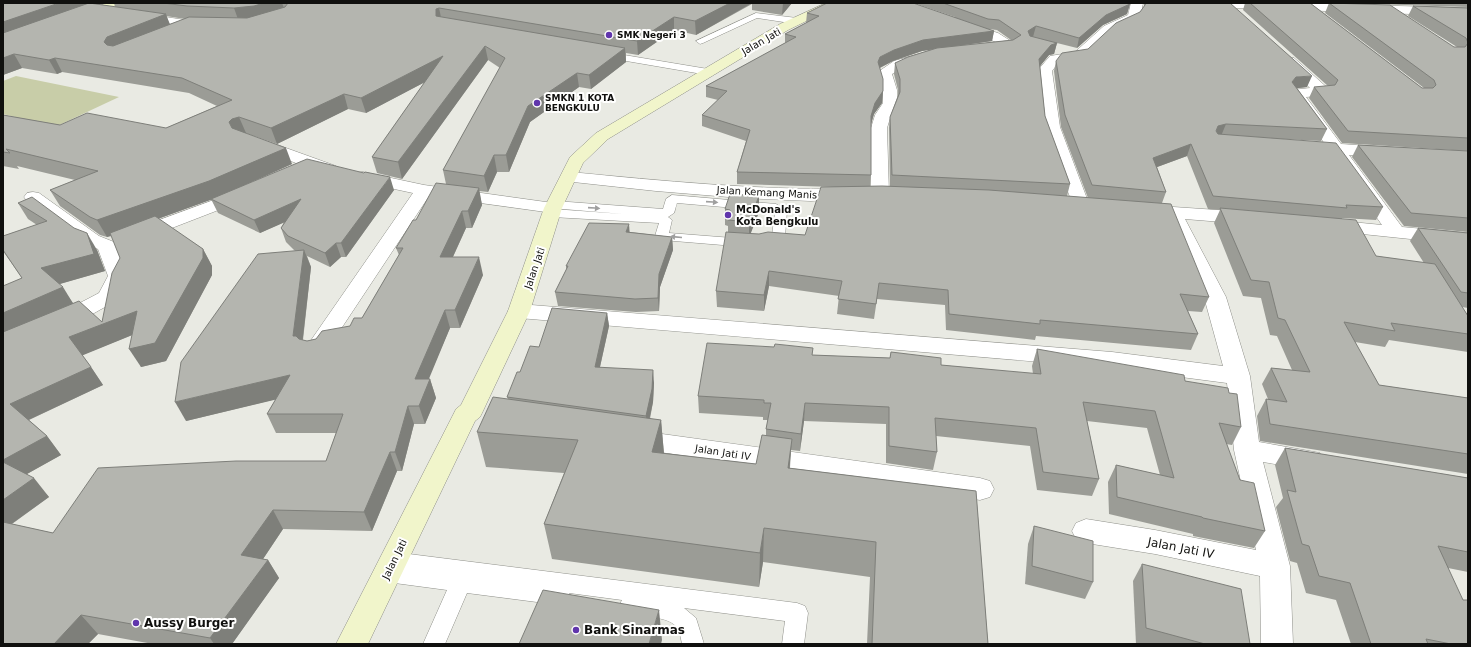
<svg xmlns="http://www.w3.org/2000/svg" width="1471" height="647" font-family="'DejaVu Sans',sans-serif">
<style>
.green{fill:#c8cda8}
.lines{fill:none;stroke-linecap:round;stroke-linejoin:round}
.lane-casing{stroke:#8f908a;stroke-width:1}
.street-casing{stroke:#8f908a;stroke-width:1}
.secondary-casing{stroke:#8f908a;stroke-width:1}
.lane{fill:#fff;fill-rule:evenodd}
.street{fill:#fff;fill-rule:evenodd}
.secondary{fill:#f1f5cb;fill-rule:evenodd}
.wall{fill:#9b9c96;fill-rule:evenodd}
.shaded-wall{fill:#7e7f7a}
.building{fill:#b4b5af;stroke:#7e7f7a}
.oneway{fill:#9f9f9f}
.poi-dot{fill:#6035ac;stroke:#fffffe;stroke-width:1.5}
.labels{text-anchor:middle;stroke-width:4;stroke-linejoin:round;paint-order:stroke}
.far-poi-label{font-size:9px;font-weight:bold;fill:#10100e;stroke:#fffffe;text-anchor:start}
.street-label{font-size:10px;fill:#10100e;stroke:#fffffe}
.poi-label{font-size:10px;font-weight:bold;fill:#10100e;stroke:#fffffe;text-anchor:start}
.near-street-label{font-size:12px;fill:#10100e;stroke:#fffffe}
.near-poi-label{font-size:12px;font-weight:bold;fill:#10100e;stroke:#fffffe;text-anchor:start}
</style>
<rect width="100%" height="100%" fill="#e9eae3"/>
<path class="green" d="M16,76L119,97L55,127L3,114V81Z"/>
<g class="lines">
<defs>
<g id="lane">
<path d="M756,13L797,18L801,21L797,24L757,18L703,43L700,44L696,41Z"/>
<path d="M606,52L708,69L713,72L708,75L603,57V53Z"/>
<path d="M672,195L776,204L787,211L785,237L783,240L759,248L662,240L655,236L659,223L552,217L546,213L552,209L623,214L551,208L549,205L555,201L663,209L666,199ZM677,203L770,211L775,213L772,235L758,240L669,233L672,220L668,217L674,213Z"/>
<path d="M393,552L797,603L805,606L808,613L804,644H782L785,621L684,608L696,618L704,644H682C681,639 680,633 678,629C670,614 637,618 622,613L619,606L622,600L569,593L571,596L567,603L560,605L467,593L445,644H423L447,590L387,582L380,579L377,573L380,567L385,565L383,561L386,555Z"/>
</g>
<g id="street">
<path d="M1131,3H1143L1141,14L1136,21L1112,32L1084,58L1059,62L1052,71L1060,127L1089,204L1086,208L1080,209L1074,208L1044,127L1038,70L1050,56L1075,52L1104,26L1128,15Z"/>
<path d="M1175,3H1293L1468,8V16L1181,6Z"/>
<path d="M139,13L192,21L198,25L196,28L179,34L173,30L177,26L135,20L133,17Z"/>
<path d="M964,23L998,33L1017,45L1011,49L989,39L960,30L958,27Z"/>
<path d="M923,53L928,54L930,57L928,60L904,67L892,74L897,90V103L891,115L887,128L889,194L886,198L880,199L874,198L871,194V128L875,115L883,103V90L878,72L894,61Z"/>
<path d="M1289,57L1294,58L1332,92L1330,95L1306,97L1341,144L1386,147L1392,149L1394,152L1392,155L1386,157L1349,155L1402,227L1468,233V245L1324,230L1322,226L1324,222L1331,220L1382,225L1289,93L1291,90L1310,88L1282,61L1284,58Z"/>
<path d="M261,139L336,166L339,170L336,174L330,175L324,174L255,147L253,144L255,141Z"/>
<path d="M363,172L424,185L553,203L559,204L562,208L559,212L553,213L429,196L323,356L315,358L307,356L304,351L307,346L413,193L357,181L354,177L357,173Z"/>
<path d="M570,172C663,181 755,190 848,189L854,190L857,194L854,198L811,201L741,198L656,191L564,181L561,177L564,173Z"/>
<path d="M241,190L247,191L250,195L247,199L146,238L139,240L132,238L129,234L132,230Z"/>
<path d="M33,192L39,193L99,236L114,242L128,276L114,302L69,327L61,329L53,327L50,322L53,317L99,293L108,276L98,249L85,244L27,201L24,197L27,193Z"/>
<path d="M1144,205L1247,212L1254,214L1256,218L1254,222L1247,224L1185,219L1226,297L1250,376L1259,442L1320,453L1324,460L1320,467L1311,470L1263,462L1290,566L1293,644H1261L1260,576L1155,554L1086,543L1076,539L1072,531L1076,523L1086,519L1155,530L1256,550L1234,450L1227,383L1112,368L519,318L511,316L508,311L511,306L519,304L1112,352L1223,366L1204,297L1166,217L1138,214L1135,210L1138,206Z"/>
<path d="M633,430L980,478L990,481L994,489L990,497L980,500L633,448L624,446L620,439L624,432Z"/>
</g>
<g id="secondary">
<path d="M107,3H123L121,5L86,20L82,21L76,17L78,14Z"/>
<path d="M826,3H841L839,5L788,30L608,139L583,163L562,208L530,311L483,411L480,417L475,421L368,644H336L453,415L456,409L461,405L508,311L544,208L570,157L596,133L780,24Z"/>
</g>
</defs>
<use href="#lane" class="lane-casing"/>
<use href="#street" class="street-casing"/>
<use href="#secondary" class="secondary-casing"/>
<use href="#lane" class="lane"/>
<use href="#street" class="street"/>
<use href="#secondary" class="secondary"/>
</g>
<g class="wall">
<path d="M3,3H102L98,4L115,7L114,3H792L782,15L752,10V4L696,35L674,30L638,55L626,53V62L591,89L579,87L530,122L509,172H497L488,192L479,191L482,205L472,228H466L453,257L483,275L460,328H450L428,379H430L436,398L425,424H414L402,471H397L372,531L283,529L263,559L268,560L279,578L232,644H153L98,634L88,644H3L4,288L3,287L22,278L3,251V236L37,225L28,219L18,203L97,250L105,271L59,284L73,303L102,322L120,258L112,236L107,237L100,235L60,206L50,190L75,180L17,166L19,169L3,166V115L60,125L166,128L217,106L189,93L62,72L57,74L22,68L3,75ZM166,16L185,19L170,24ZM488,60L500,68L443,170L446,184L416,220L396,248L399,255L362,318L350,326L316,339L307,341L303,340L311,267L307,256L330,267L341,257H346L394,190L236,189L292,164L245,133L277,144L348,109L366,113L425,82L372,157L377,173L402,179ZM211,199L218,213L260,233L284,222L281,228L286,242L294,250H295L186,421L276,399L267,414L276,433H336L326,461L53,533L12,524L49,497L27,474L61,455L47,436L29,420L103,385L91,367L82,355L132,335L141,367L166,361L212,275V266L203,249L158,219L212,199Z"/>
<path d="M914,3H1130L1127,14L1103,25L1077,48L1033,37L1057,43L1054,54L1049,55L1040,66L1045,116L1070,184L1067,196L1088,198L1061,127L1054,71L1056,61L1088,49L1140,12L1144,7V3H1230L1307,87L1297,88L1327,129L1321,141L1283,139L1383,207L1376,220L1342,218V219L1376,256L1424,263L1410,241L1418,228L1468,233V308L1462,307L1468,316V352L1389,340L1385,347L1355,342L1379,385L1468,398V474L1260,441L1257,416L1266,399H1268L1262,384L1271,368L1292,370L1277,336L1270,335L1261,298L1243,296L1214,223L1220,210L1208,209L1187,156L1157,167L1166,192L1162,203L1209,297L1202,312L1188,311L1198,334L1191,350L1036,336L1035,340L946,330L945,305L877,299L874,319L837,314L839,296L769,286L764,311L717,307L716,291L728,232V226L725,225V209L759,196V212L750,234H759L805,235L835,187L737,184V172L746,141L702,126V115L718,100L706,97V86L785,43V34L806,23L807,13L955,17ZM988,29L997,30L1011,40L958,46L992,41L994,31ZM932,49L895,63L894,74L898,90V95L890,117L889,128L890,186H870L871,175V124L874,114L882,103L883,91L880,68L893,61L922,51Z"/>
<path d="M1245,3H1310L1422,88H1424L1325,13L1329,3L1454,47H1457L1408,16L1413,6L1468,8V151L1342,143L1309,98L1314,87L1328,86L1243,10Z"/>
<path d="M1341,3H1468V7Z"/>
<path d="M1358,145L1468,151V232L1404,226L1352,157Z"/>
<path d="M630,232L672,237L673,250L660,287L659,311L636,312L558,306L555,292L566,270V266Z"/>
<path d="M607,313L609,326L600,367L654,383L653,402L650,419L661,420L664,453L756,464L766,435V429L768,420H763V417L699,413L698,396L774,347L813,348L812,355L890,358L891,352L941,365L1033,374L1032,366L1037,349L1185,381L1229,393L1241,427L1232,445L1226,444L1240,480L1265,531L1254,548L1193,536V534L1109,514L1108,482L1116,465L1160,475L1147,428L1087,421L1099,479L1092,496L1037,490L1030,446L936,436L937,452L933,470L886,463V424L804,421L800,451L791,450L790,468L976,491L988,644H867L870,577L763,562L759,587L552,559L544,524L564,473L486,467L477,432L508,399L507,397L520,372Z"/>
<path d="M1285,448L1468,478V572L1448,568L1468,644H1351L1336,600L1306,593L1297,563L1290,561L1276,507L1283,498L1275,465Z"/>
<path d="M1034,526L1093,582L1085,599L1025,584L1028,544Z"/>
<path d="M1142,564L1250,644H1136L1133,581Z"/>
</g>
<g class="shaded-wall">
<path d="M59,3H102L3,38V22Z"/>
<path d="M264,3H282L285,11L239,22L234,8Z"/>
<path d="M730,3H752L696,35L695,21Z"/>
<path d="M783,3H792L782,15Z"/>
<path d="M1130,4L1127,14L1103,25L1077,48L1079,38L1106,15Z"/>
<path d="M439,8L442,22L436,16V9Z"/>
<path d="M166,14L171,28L111,56L104,42L107,37Z"/>
<path d="M674,17V30L638,55L637,41Z"/>
<path d="M1036,26L1033,37L1026,42L1028,31Z"/>
<path d="M994,31L992,41L922,51L893,61L879,68L878,62L880,57L894,50L923,40Z"/>
<path d="M1057,43L1054,54L1049,55L1037,70L1039,59L1051,45Z"/>
<path d="M485,46L488,60L402,179L398,162Z"/>
<path d="M625,48L626,62L591,89L589,75Z"/>
<path d="M14,54L22,68L3,75V58Z"/>
<path d="M443,56L446,71L366,113L361,98Z"/>
<path d="M55,58L62,72L57,74L49,60Z"/>
<path d="M577,73L579,87L530,122L509,172L506,155L528,106Z"/>
<path d="M1312,76L1307,87L1291,89L1292,82L1296,77Z"/>
<path d="M883,91L882,103L874,114L870,128L871,116L875,103Z"/>
<path d="M344,94L348,109L277,144L271,128Z"/>
<path d="M239,117L246,133L236,138L229,122L232,119Z"/>
<path d="M1226,124L1221,136L1214,138L1218,126Z"/>
<path d="M1191,144L1187,156L1149,170L1153,158Z"/>
<path d="M286,148L292,164L216,198L107,237L97,220Z"/>
<path d="M494,155L497,172L488,192L484,176Z"/>
<path d="M390,177L394,190L346,257L341,243Z"/>
<path d="M479,188L482,205L472,228L468,211Z"/>
<path d="M759,196V212L749,238V222Z"/>
<path d="M301,199L306,213L260,233L254,220Z"/>
<path d="M462,211L466,228L445,274L440,257Z"/>
<path d="M629,224L630,237L626,232Z"/>
<path d="M87,233L97,250L105,271L53,286L41,268Z"/>
<path d="M672,237L673,250L660,287L659,311L658,298L659,274Z"/>
<path d="M336,243L341,257L330,267L325,253Z"/>
<path d="M203,249L212,266V275L166,361L141,367L129,349Z"/>
<path d="M304,250L311,267L301,354L293,336Z"/>
<path d="M479,257L483,275L460,328L455,310Z"/>
<path d="M769,271V286L764,311V295Z"/>
<path d="M63,287L74,305L3,337V313Z"/>
<path d="M445,310L450,328L421,398L415,379Z"/>
<path d="M137,311L147,329L81,356L69,337Z"/>
<path d="M607,313L609,326L597,380L595,367Z"/>
<path d="M91,367L103,385L24,422L10,404Z"/>
<path d="M653,370L654,383L653,402L647,430L646,416Z"/>
<path d="M290,375L299,394L186,421L175,402Z"/>
<path d="M430,379L436,398L425,424L419,406Z"/>
<path d="M805,403L804,421L800,451L801,434Z"/>
<path d="M408,406L414,424L402,471L395,452Z"/>
<path d="M661,420L664,455L652,452Z"/>
<path d="M47,436L61,455L16,480L3,464V460Z"/>
<path d="M792,439L789,473L788,468Z"/>
<path d="M390,452L397,471L372,531L364,512Z"/>
<path d="M34,478L49,497L3,530V500Z"/>
<path d="M273,510L283,529L253,574L241,555Z"/>
<path d="M764,528L763,562L759,587L760,553Z"/>
<path d="M268,560L279,578L232,644H214L210,638Z"/>
<path d="M659,610L662,640L661,644H649Z"/>
<path d="M81,615L98,634L88,644H54Z"/>
</g>
<g class="building">
<path d="M3,3H59L3,22Z"/>
<path d="M89,3L166,14L107,37L104,42L107,45L113,46L189,17L247,18L285,7L288,3H730L695,21L674,17L637,41L439,8L436,9V16L625,48L589,75L577,73L528,106L506,155H494L484,176L443,170L505,58L485,46L398,162L372,157L443,56L361,98L344,94L271,128L239,117L232,119L229,122L232,128L286,148L209,181L97,220L90,217L50,190L98,171L6,149L10,153L3,152V115L60,125L87,113L166,128L232,100L182,78L55,58L49,60L14,54L3,58V33Z"/>
<path d="M163,3H264L254,6L234,8L187,6Z"/>
<path d="M827,3H913L994,31L923,40L894,50L880,57L878,62L883,79V91L875,103L871,116V175L737,172L750,130L702,115L727,91L706,86L796,37L785,34L819,16L807,13Z"/>
<path d="M943,3H1130V4L1106,15L1079,38L1036,26L1028,31L1030,36L1057,43L1051,45L1039,59L1045,116L1070,184L892,175L890,117L900,92V79L895,63L908,57L937,48L1013,40L1021,35L999,20L988,19Z"/>
<path d="M1146,3H1230L1312,76L1296,77L1292,82L1327,129L1226,124L1218,126L1216,131L1218,134L1336,143L1383,207L1346,205L1347,208L1213,196L1191,144L1153,158L1166,192L1092,185L1065,115L1056,61L1062,53L1088,49L1116,23L1140,12L1145,5Z"/>
<path d="M1250,3H1310L1422,88H1433L1436,85L1434,80L1329,3L1390,5L1454,47H1465L1468,43V138L1348,131L1314,87L1335,85L1338,80Z"/>
<path d="M1413,6L1468,8V43L1466,38Z"/>
<path d="M1358,145L1468,151V218L1411,213Z"/>
<path d="M307,159L364,173L365,172L390,177L341,243H336L325,253L288,236L281,228L301,199L254,220L211,199Z"/>
<path d="M436,183L479,188L468,211H462L440,257H479L455,310H445L415,379H430L419,406H408L395,452H390L364,512L273,510L241,555L268,560L210,638L81,615L54,644H3V522L53,533L98,468L236,461H326L343,414H267L290,375L175,402L181,362L258,254L304,250L293,336H296L299,339L307,341L316,339L322,331L350,326L354,318H362L403,248H396L413,220H416Z"/>
<path d="M882,186L989,190L1171,204L1209,297L1180,294L1198,334L1040,320V324L949,314L948,290L879,283L876,304L838,299L842,281L769,271L764,295L716,291L726,232L759,234L768,232L805,235L821,187Z"/>
<path d="M730,194L759,196L749,222L728,220L730,210L725,209Z"/>
<path d="M32,197L74,228L87,233L94,254L41,268L63,287L3,313V288L4,287L3,286L22,278L3,250V236L47,221L18,203Z"/>
<path d="M1220,208L1356,220L1376,256L1435,264L1468,316V334L1391,323L1395,331L1344,322L1379,385L1468,398V454L1270,424L1266,399L1287,402L1271,368L1310,372L1285,320L1278,318L1269,282L1251,280Z"/>
<path d="M155,216L203,249V258L155,343L129,349L137,311L69,337L91,367L10,404L47,436L3,460V332L79,301L102,322L112,273L120,258L110,233Z"/>
<path d="M589,223L629,224L626,232L672,237L659,274L658,298L635,299L555,292L568,266H566Z"/>
<path d="M1418,228L1468,233V293L1461,292Z"/>
<path d="M552,308L607,313L595,367L653,370L652,389L646,416L507,397L517,372H520L530,346L539,347Z"/>
<path d="M707,343L774,347L775,344L813,348L812,355L890,358L891,352L941,358V365L1041,374L1037,349L1184,375L1185,381L1228,388L1229,393L1237,394L1241,427L1219,423L1240,480L1254,483L1265,531L1203,518L1202,517L1117,497L1116,465L1174,478L1155,411L1083,402L1099,479L1043,472L1036,428L935,418L937,452L889,446V407L805,403L801,434L766,429L771,403H764V400L698,396Z"/>
<path d="M493,397L661,420L652,452L756,464L762,435L792,439L788,468L976,491L988,644H872L876,542L764,528L760,553L544,524L578,440L477,432Z"/>
<path d="M1285,448L1468,478V552L1438,546L1463,600H1468V644H1451L1426,639L1428,644H1371L1350,583L1319,576L1309,546L1302,544L1287,490L1296,492Z"/>
<path d="M3,462L34,478L3,500Z"/>
<path d="M1034,526L1093,541V582L1032,566Z"/>
<path d="M1142,564L1241,589L1250,644H1205L1146,628Z"/>
<path d="M543,590L659,610L649,644H519Z"/>
</g>
<defs><path id="oneway-solid" d="M-6-.8H1V-3.2L6.5 0L1 3.2V.8H-6Z"/></defs>
<g class="oneway">
<use href="#oneway-solid" transform="translate(712 202) rotate(4)"/>
<use href="#oneway-solid" transform="translate(594 208) rotate(4)"/>
<use href="#oneway-solid" transform="translate(676 237) rotate(-175)"/>
</g>
<g class="poi-dot">
<circle cx="609" cy="35" r="4"/>
<circle cx="537" cy="103" r="4"/>
<circle cx="728" cy="215" r="4"/>
<circle cx="136" cy="623" r="4"/>
<circle cx="576" cy="630" r="4"/>
</g>
<g class="labels">
<g class="far-poi-label">
<text x="617" y="38">SMK Negeri 3</text>
<text x="545" y="101">SMKN 1 KOTA<tspan x="545" dy="10">BENGKULU</tspan></text>
</g>
<g class="street-label">
<text transform="translate(761 41) rotate(-30)" y="4">Jalan Jati</text>
<text transform="translate(767 192) rotate(3)" y="4">Jalan Kemang Manis</text>
<text transform="translate(534 268) rotate(-71)" y="4">Jalan Jati</text>
<text transform="translate(723 452) rotate(9)" y="4">Jalan Jati IV</text>
<text transform="translate(394 559) rotate(-64)" y="4">Jalan Jati</text>
</g>
<g class="poi-label">
<text x="736" y="213">McDonald's<tspan x="736" dy="12">Kota Bengkulu</tspan></text>
</g>
<g class="near-street-label">
<text transform="translate(1181 548) rotate(11)" y="4">Jalan Jati IV</text>
</g>
<g class="near-poi-label">
<text x="144" y="627">Aussy Burger</text>
<text x="584" y="634">Bank Sinarmas</text>
</g>
</g>
<rect width="1471" height="647" fill="none" stroke="#10100e" stroke-width="8"/>
</svg>
